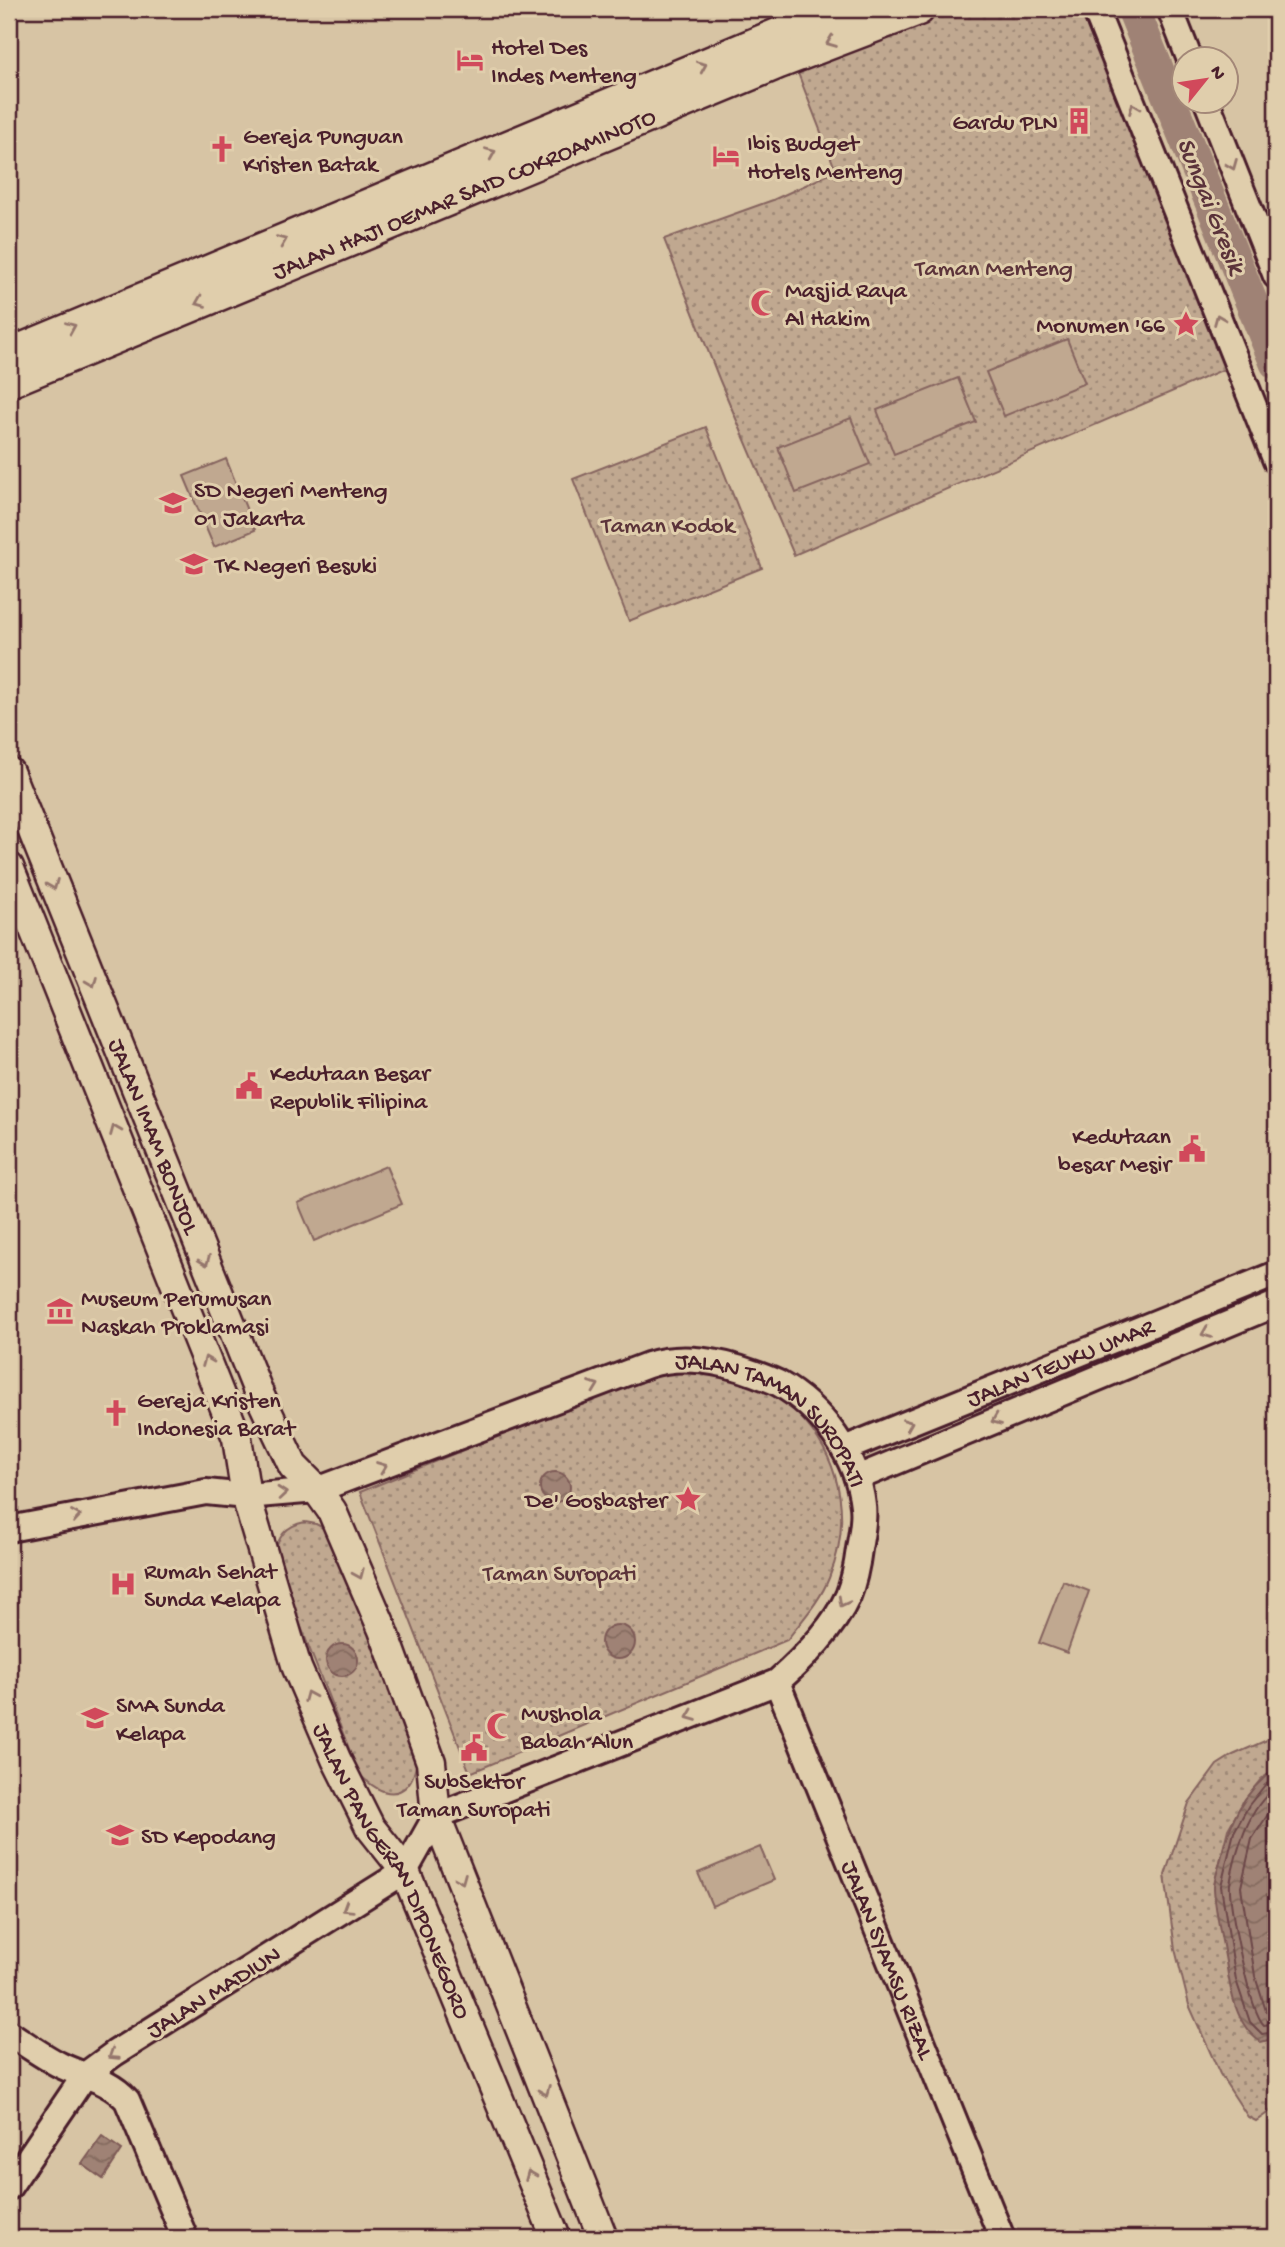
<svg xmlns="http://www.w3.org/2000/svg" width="1285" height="2247" font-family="'Gochi Hand',sans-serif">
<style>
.park{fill:url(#park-dots);stroke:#85645e;stroke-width:2}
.pitch{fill:#c0a890;stroke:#85645e;stroke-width:2}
.water{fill:url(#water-waves);stroke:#7d5a57;stroke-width:2}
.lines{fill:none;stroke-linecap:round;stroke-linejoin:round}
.shore{stroke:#6c4748;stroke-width:2}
.river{stroke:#9f8274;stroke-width:33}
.tertiary-casing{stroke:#4a1f2b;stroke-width:30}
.secondary-casing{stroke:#4a1f2b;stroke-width:33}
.primary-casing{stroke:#4a1f2b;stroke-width:37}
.tertiary{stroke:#e0ceac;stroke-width:24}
.secondary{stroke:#e0ceac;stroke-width:28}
.primary{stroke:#e0ceac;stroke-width:32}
.oneway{stroke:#95766c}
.labels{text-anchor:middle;stroke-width:6;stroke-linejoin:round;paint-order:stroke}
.poi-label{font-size:24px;fill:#4a1f2b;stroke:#e0ceac;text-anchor:start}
.street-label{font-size:24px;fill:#4a1f2b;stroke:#e0ceac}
.park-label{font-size:24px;fill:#5c343a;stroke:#e0ceac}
.water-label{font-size:26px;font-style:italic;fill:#5b333a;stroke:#e0ceac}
</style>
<defs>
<pattern id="park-dots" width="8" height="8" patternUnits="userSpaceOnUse" patternTransform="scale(1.75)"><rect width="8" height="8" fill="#c0a890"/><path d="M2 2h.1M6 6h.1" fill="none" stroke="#9e8876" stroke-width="1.8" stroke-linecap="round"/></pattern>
<pattern id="water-waves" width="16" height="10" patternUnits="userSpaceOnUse" patternTransform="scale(1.75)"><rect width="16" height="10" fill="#9f8274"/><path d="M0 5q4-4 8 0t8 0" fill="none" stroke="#846a5f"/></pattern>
</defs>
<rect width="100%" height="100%" fill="#d7c4a4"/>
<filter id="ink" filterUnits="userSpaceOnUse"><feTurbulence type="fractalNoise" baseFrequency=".0143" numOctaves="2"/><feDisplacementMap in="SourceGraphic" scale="14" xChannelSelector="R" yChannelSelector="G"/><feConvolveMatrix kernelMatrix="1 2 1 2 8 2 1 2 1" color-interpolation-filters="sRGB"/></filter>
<g filter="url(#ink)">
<g class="park">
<path d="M946,9H1086L1236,364L794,555L720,381L664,239L773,200L836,171L798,73Z"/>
<path d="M706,427L762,568L629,621L573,479Z"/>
<path d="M667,1367C683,1368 699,1368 715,1371C732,1374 754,1383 770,1391C784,1398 796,1411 806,1423C843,1466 851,1525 829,1578C820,1601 802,1620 787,1640L470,1773L360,1492Z"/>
<path d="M305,1522L316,1524L327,1530L418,1751C415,1795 391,1806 359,1774L273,1556C279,1537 284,1526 305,1522Z"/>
<path d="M1276,1736V1769L1261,1779L1244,1801L1228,1829L1214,1886L1261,2041L1276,2038V2107L1256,2121L1248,2117L1220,2074L1189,2005L1175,1949L1165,1875L1189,1803L1217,1765L1233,1755Z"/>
</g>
<g class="pitch">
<path d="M1067,339L1085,383L1004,416L986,372Z"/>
<path d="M958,378L976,422L894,454L877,410Z"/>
<path d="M851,418L870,464L796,493L778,447Z"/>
<path d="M226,459L255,530L214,547L184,476Z"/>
<path d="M386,1166L402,1204L314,1241L298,1203Z"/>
<path d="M1063,1581L1089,1591L1067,1653L1039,1643Z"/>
<path d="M760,1847L774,1880L712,1906L698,1873Z"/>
</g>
<g class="water">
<circle cx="555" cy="1487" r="15"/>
<circle cx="618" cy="1642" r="17"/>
<circle cx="342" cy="1660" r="16"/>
<path d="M1276,1769V2038L1261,2042C1236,2027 1230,1989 1226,1962C1222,1938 1215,1912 1214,1888C1214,1880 1218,1870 1220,1862C1229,1824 1242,1791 1276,1769Z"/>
<path d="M102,2136L122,2150L103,2179L82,2164Z"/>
</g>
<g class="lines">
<g class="shore">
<path d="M1276,1778L1265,1785L1249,1805L1234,1832L1221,1886L1236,1980L1250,2022L1262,2034L1276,2032"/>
<path d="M1276,1788C1249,1805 1235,1854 1230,1884C1228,1903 1250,2012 1264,2025L1276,2023"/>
<path d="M1276,1802L1252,1839L1241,1887L1255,1976L1266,2011L1276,2013"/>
</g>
<path class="river" d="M1133,9L1276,363"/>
<defs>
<g id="tertiary">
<path d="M1095,9L1276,461"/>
<path d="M1170,9L1190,60"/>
<path d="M1207,102L1276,276"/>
<path id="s1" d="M844,1449L1276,1274"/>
<path d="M857,1478L1276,1304"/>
<path id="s2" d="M9,1529L206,1492L246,1496L317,1490L648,1365C681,1354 721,1361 753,1373C761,1376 770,1379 778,1383C821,1407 858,1457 863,1506C865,1520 861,1536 859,1549C857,1565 854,1581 848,1596C833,1629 804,1658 777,1682L436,1816L405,1871L115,2053L85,2075L9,2187"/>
<path id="s3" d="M777,1682L1002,2238"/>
<path d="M9,2033C26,2044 42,2056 60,2065C84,2077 108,2079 127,2100L185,2238"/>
</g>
<g id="secondary">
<path id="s4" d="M9,772L260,1396L293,1466L317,1490L332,1511L383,1630L431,1762L436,1816L603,2238"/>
<path id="s5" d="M9,867L237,1438L246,1496L297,1668L336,1759L370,1827L405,1871L556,2238"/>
</g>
<g id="primary">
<path d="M9,355L840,9"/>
<path id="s6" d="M9,381L779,62L918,9"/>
</g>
</defs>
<use href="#tertiary" class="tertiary-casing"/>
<use href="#secondary" class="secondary-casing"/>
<use href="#primary" class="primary-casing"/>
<use href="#tertiary" class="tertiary"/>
<use href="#secondary" class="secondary"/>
<use href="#primary" class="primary"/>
</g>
<defs><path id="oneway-chevron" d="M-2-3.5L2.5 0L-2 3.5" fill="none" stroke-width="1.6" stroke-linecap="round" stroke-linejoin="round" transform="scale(1.75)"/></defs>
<g class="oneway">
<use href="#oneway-chevron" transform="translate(831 42) rotate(159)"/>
<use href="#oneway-chevron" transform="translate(702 66) rotate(-23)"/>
<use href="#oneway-chevron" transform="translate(1134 108) rotate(-112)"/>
<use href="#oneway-chevron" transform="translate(491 153) rotate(-23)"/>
<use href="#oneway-chevron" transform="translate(1232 165) rotate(68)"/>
<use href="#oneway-chevron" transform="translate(282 241) rotate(-22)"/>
<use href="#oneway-chevron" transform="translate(200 302) rotate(158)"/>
<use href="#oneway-chevron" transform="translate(1219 319) rotate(-112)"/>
<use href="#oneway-chevron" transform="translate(71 327) rotate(-23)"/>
<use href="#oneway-chevron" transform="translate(53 885) rotate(68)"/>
<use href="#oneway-chevron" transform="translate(92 982) rotate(68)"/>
<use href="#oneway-chevron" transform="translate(115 1130) rotate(-112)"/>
<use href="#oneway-chevron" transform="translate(205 1261) rotate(68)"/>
<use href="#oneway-chevron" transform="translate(1206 1333) rotate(158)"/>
<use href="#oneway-chevron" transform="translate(207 1361) rotate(-112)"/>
<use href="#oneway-chevron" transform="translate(594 1386) rotate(-21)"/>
<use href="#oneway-chevron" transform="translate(996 1420) rotate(158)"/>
<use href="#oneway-chevron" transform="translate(908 1424) rotate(-22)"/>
<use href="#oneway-chevron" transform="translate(382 1467) rotate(-21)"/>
<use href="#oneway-chevron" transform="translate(282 1493) rotate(-5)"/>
<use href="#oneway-chevron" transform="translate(76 1516) rotate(-10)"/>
<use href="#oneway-chevron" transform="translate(359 1574) rotate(67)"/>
<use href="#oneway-chevron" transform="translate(843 1602) rotate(118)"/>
<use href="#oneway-chevron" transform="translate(309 1696) rotate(-113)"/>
<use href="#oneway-chevron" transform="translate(691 1716) rotate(159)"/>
<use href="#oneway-chevron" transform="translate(461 1879) rotate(68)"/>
<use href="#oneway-chevron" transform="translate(347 1908) rotate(148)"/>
<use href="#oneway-chevron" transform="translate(113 2055) rotate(147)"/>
<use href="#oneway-chevron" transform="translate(545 2091) rotate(68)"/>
<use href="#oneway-chevron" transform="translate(530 2175) rotate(-112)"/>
</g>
</g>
<defs>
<symbol id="hotel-bare" viewBox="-9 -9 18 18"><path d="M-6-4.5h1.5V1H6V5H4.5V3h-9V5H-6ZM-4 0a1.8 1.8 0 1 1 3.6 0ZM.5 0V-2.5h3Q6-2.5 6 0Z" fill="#d1495b" stroke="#e0ceac" stroke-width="2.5" paint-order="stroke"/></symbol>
<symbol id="building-bare" viewBox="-9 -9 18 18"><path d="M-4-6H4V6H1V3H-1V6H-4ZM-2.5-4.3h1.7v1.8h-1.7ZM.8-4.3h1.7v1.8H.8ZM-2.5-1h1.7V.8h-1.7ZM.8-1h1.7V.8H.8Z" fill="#d1495b" stroke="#e0ceac" stroke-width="2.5" paint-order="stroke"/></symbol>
<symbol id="church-bare" viewBox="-9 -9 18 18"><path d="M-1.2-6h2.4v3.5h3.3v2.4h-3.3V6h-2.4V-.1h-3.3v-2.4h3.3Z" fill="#d1495b" stroke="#e0ceac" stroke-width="2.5" paint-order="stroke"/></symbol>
<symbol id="mosque-bare" viewBox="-9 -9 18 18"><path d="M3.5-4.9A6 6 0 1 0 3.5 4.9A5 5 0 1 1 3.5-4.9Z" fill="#d1495b" stroke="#e0ceac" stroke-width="2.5" paint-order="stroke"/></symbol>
<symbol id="sight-bare" viewBox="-9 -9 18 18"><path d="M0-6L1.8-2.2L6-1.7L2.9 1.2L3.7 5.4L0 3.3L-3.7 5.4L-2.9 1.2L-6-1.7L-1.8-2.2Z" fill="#d1495b" stroke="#e0ceac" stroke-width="2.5" paint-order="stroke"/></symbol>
<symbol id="school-bare" viewBox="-9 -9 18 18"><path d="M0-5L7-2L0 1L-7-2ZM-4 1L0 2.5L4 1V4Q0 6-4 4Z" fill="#d1495b" stroke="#e0ceac" stroke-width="2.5" paint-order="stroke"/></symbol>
<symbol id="civic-bare" viewBox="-9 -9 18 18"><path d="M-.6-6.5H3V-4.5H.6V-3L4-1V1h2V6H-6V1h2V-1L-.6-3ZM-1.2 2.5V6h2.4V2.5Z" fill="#d1495b" stroke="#e0ceac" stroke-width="2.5" paint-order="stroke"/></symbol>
<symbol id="museum-bare" viewBox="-9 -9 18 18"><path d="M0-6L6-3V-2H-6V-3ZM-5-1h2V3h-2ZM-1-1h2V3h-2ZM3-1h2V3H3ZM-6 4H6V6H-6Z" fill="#d1495b" stroke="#e0ceac" stroke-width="2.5" paint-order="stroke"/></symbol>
<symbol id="hospital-bare" viewBox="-9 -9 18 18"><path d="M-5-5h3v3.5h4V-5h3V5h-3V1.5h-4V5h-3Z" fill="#d1495b" stroke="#e0ceac" stroke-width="2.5" paint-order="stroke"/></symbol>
</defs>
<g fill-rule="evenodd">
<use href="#hotel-bare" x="451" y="41" width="38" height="38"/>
<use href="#building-bare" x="1060" y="102" width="38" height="38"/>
<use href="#church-bare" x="203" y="130" width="38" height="38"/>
<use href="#hotel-bare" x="707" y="137" width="38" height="38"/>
<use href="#mosque-bare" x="745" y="284" width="38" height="38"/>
<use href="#sight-bare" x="1167" y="305" width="38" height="38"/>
<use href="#school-bare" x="154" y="484" width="38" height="38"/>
<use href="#school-bare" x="175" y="545" width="38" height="38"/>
<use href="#civic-bare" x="230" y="1067" width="38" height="38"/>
<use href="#civic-bare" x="1173" y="1130" width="38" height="38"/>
<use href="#museum-bare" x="41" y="1292" width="38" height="38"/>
<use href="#church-bare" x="97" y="1394" width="38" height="38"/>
<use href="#sight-bare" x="669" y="1480" width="38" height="38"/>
<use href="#hospital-bare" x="104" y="1565" width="38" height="38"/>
<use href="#school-bare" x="76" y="1699" width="38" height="38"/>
<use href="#mosque-bare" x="481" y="1707" width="38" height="38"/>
<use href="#civic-bare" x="455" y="1729" width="38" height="38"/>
<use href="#school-bare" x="101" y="1816" width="38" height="38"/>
</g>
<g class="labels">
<g class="poi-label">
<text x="491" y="54">Hotel Des<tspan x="491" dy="28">Indes Menteng</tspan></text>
<text x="1058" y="129" text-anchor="end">Gardu PLN</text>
<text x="243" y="143">Gereja Punguan<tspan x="243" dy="28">Kristen Batak</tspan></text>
<text x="747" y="150">Ibis Budget<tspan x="747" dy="28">Hotels Menteng</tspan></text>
<text x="785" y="297">Masjid Raya<tspan x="785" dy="28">Al Hakim</tspan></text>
<text x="1165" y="332" text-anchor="end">Monumen '66</text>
<text x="194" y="497">SD Negeri Menteng<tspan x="194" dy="28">01 Jakarta</tspan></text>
<text x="215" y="572">TK Negeri Besuki</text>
<text x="270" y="1080">Kedutaan Besar<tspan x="270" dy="28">Republik Filipina</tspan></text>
<text x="1171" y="1143" text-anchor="end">Kedutaan<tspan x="1171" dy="28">besar Mesir</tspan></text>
<text x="81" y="1305">Museum Perumusan<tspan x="81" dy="28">Naskah Proklamasi</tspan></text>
<text x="137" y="1407">Gereja Kristen<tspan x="137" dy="28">Indonesia Barat</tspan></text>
<text x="667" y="1507" text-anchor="end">De' Gosbaster</text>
<text x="144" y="1578">Rumah Sehat<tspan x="144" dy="28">Sunda Kelapa</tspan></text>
<text x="116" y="1712">SMA Sunda<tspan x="116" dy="28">Kelapa</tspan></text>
<text x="521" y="1720">Mushola<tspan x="521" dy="28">Babah Alun</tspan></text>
<text x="474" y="1788" text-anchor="middle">SubSektor<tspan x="474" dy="28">Taman Suropati</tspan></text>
<text x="141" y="1843">SD Kepodang</text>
</g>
<g class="street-label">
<text dy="8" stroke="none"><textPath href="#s6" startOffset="492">JALAN HAJI OEMAR SAID COKROAMINOTO</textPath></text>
<text dy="8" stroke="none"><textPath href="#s4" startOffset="392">JALAN IMAM BONJOL</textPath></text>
<text dy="8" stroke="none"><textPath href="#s1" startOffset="233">JALAN TEUKU UMAR</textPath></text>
<text dy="8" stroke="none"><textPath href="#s2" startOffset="814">JALAN TAMAN SUROPATI</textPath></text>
<text dy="8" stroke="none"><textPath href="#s5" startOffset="1078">JALAN PANGERAN DIPONEGORO</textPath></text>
<text dy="8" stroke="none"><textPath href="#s3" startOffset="299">JALAN SYAMSU RIZAL</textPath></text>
<text transform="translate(213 1991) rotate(-32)" y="8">JALAN MADIUN</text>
</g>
<g class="park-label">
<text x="994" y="275">Taman Menteng</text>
<text x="668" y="532">Taman Kodok</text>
<text x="560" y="1580">Taman Suropati</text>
</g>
<g class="water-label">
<text transform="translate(1213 205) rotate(68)" y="9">Sungai Gresik</text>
</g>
</g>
<rect width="1285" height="2247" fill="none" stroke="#e0ceac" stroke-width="35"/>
<rect x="18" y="18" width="1250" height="2212" fill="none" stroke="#4a1f2b" stroke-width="2.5" filter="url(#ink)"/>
<g transform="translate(1205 80) rotate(60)"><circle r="33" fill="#e0ceac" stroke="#a48878" stroke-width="2"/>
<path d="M0-5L12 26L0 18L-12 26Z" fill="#d1495b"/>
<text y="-10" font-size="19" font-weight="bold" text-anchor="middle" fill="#4a1f2b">N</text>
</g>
</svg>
